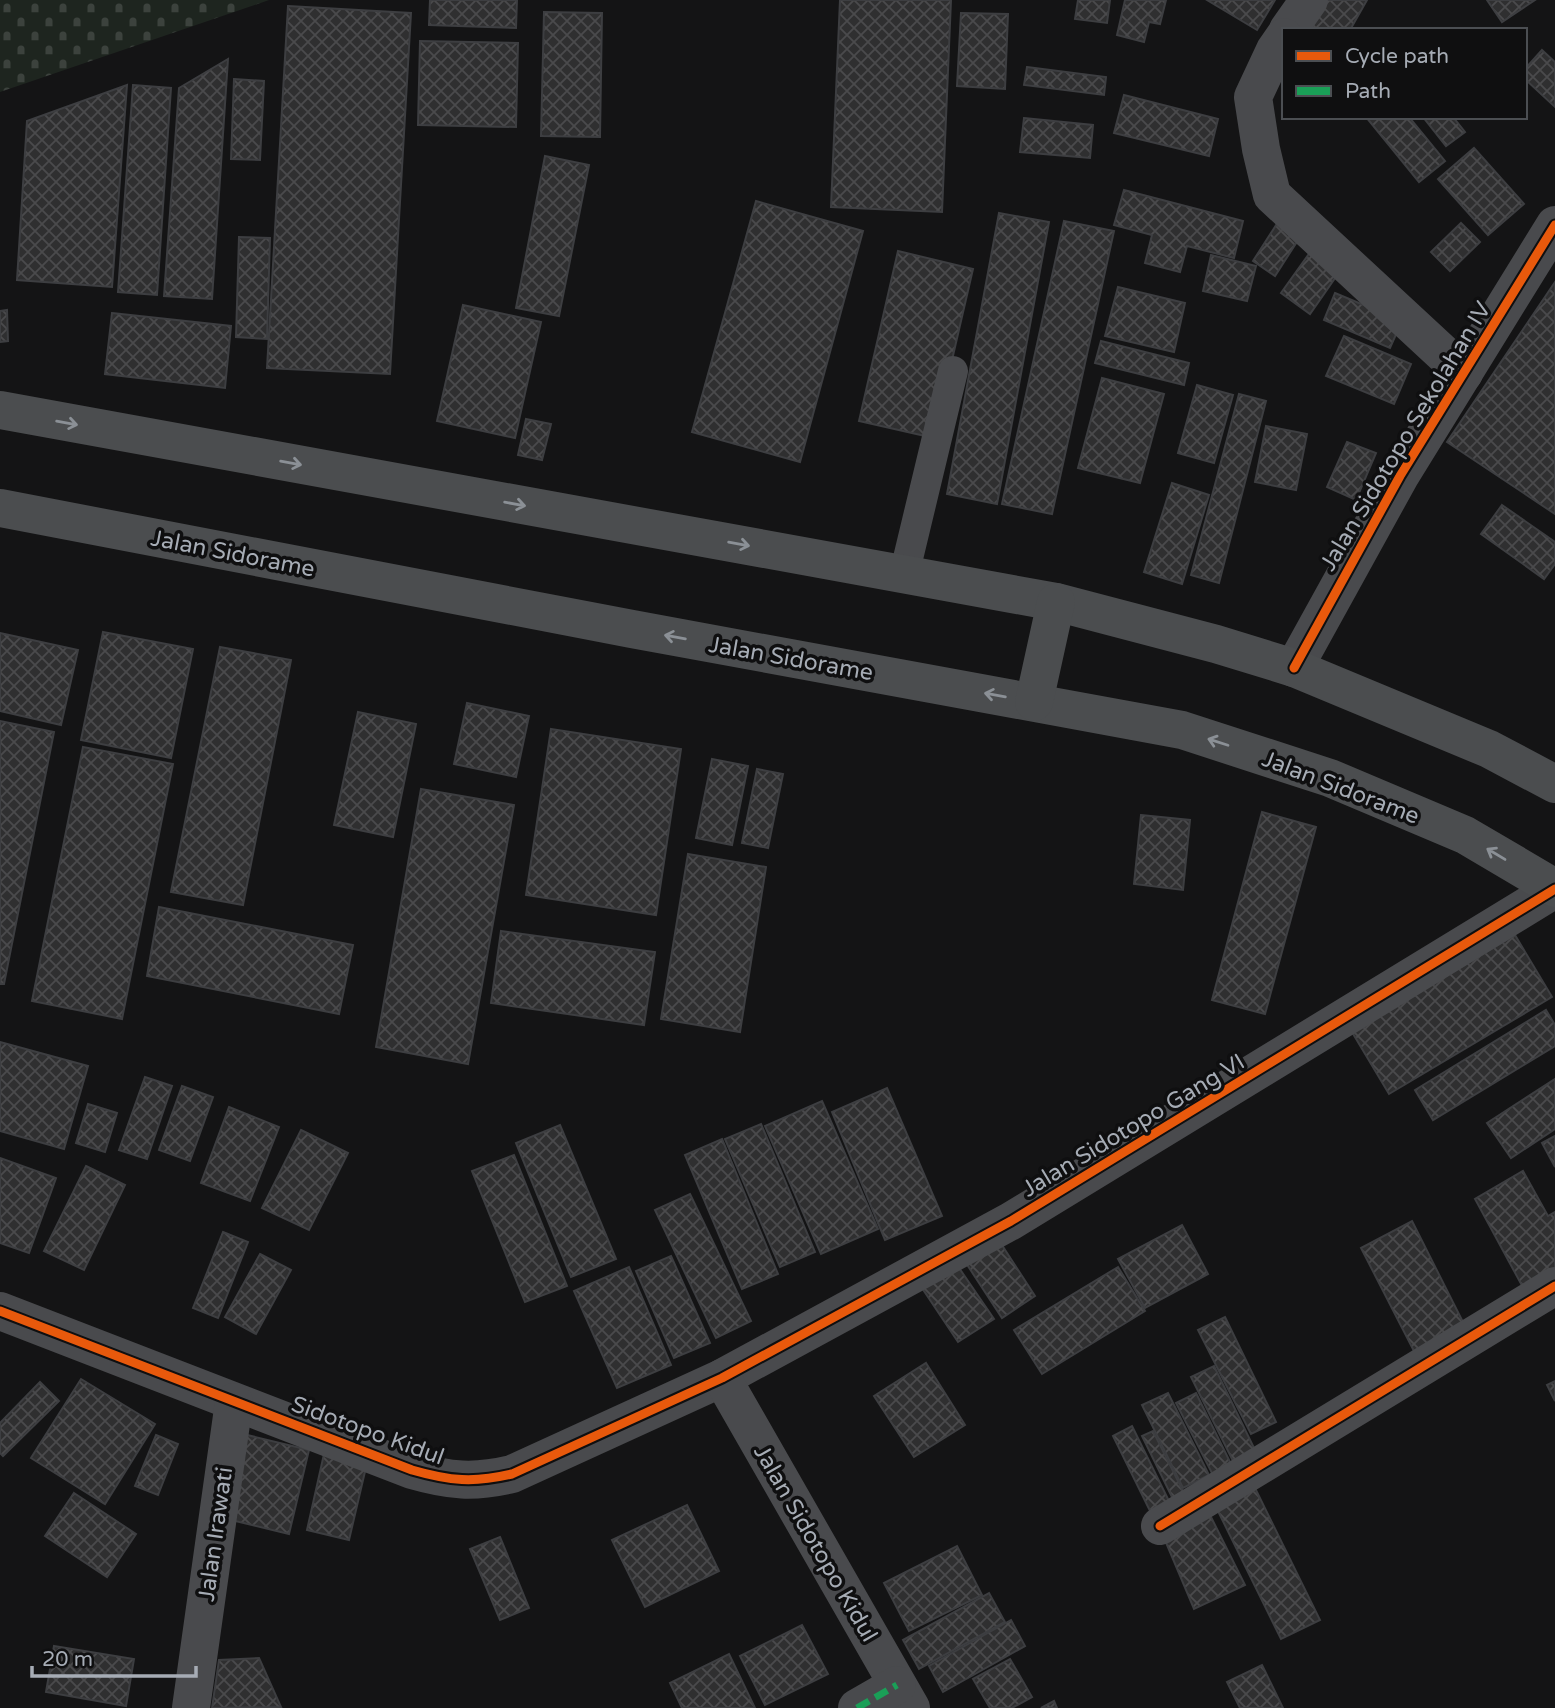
<svg xmlns="http://www.w3.org/2000/svg" width="1555" height="1708" font-family="'Varela Round',sans-serif">
<style>
.cemetery{fill:url(#cemetery-stones)}
.building{fill:url(#building-cross-hatch);stroke:#3d3e41;stroke-width:2}
.lines{fill:none;stroke-linecap:round;stroke-linejoin:round}
.service{stroke:#494a4d;stroke-width:30}
.minor{stroke:#494a4d;stroke-width:38}
.trunk{stroke:#4b4d4f;stroke-width:38}
.quiet{stroke:#1a9f57;stroke-width:7;stroke-dasharray:14 7;stroke-linecap:butt}
.cycleway-casing{stroke:#0f0f10;stroke-width:13}
.cycleway{stroke:#e8590c;stroke-width:9}
.oneway{stroke:#8b9096}
.labels{text-anchor:middle;stroke-width:7;stroke-linejoin:round;paint-order:stroke}
.street-label{font-size:23px;fill:#a6acb5;stroke:#0f0f10}
</style>
<defs>
<pattern id="cemetery-stones" width="16" height="16" patternUnits="userSpaceOnUse" patternTransform="scale(1.75)"><rect width="16" height="16" fill="#1e251f"/><path d="M2 7V4a2 2 0 0 1 4 0v3zM10 15v-3a2 2 0 0 1 4 0v3z" fill="#3c423d"/></pattern>
<pattern id="building-cross-hatch" width="8" height="8" patternUnits="userSpaceOnUse" patternTransform="scale(1.75)"><rect width="8" height="8" fill="#2f2f30"/><path d="M0 0l8 8M0 8l8-8" fill="none" stroke="#4a4a4c"/></pattern>
</defs>
<rect width="100%" height="100%" fill="#141415"/>
<path class="cemetery" d="M0,0H269L0,92Z"/>
<g class="building">
<path d="M430,0H517L516,28L429,25Z"/>
<path d="M840,0H951L942,212L831,207Z"/>
<path d="M1078,0H1110L1107,23L1075,19Z"/>
<path d="M1125,0H1166L1160,24L1149,22L1144,42L1117,35Z"/>
<path d="M1207,0H1275L1257,30Z"/>
<path d="M1320,0H1367L1350,30H1304Z"/>
<path d="M1487,0H1535L1502,22Z"/>
<path d="M288,6L411,13L390,374L267,368Z"/>
<path d="M544,12L602,13L600,137L541,136Z"/>
<path d="M961,13L1008,14L1005,89L957,86Z"/>
<path d="M420,41L518,43L516,127L418,125Z"/>
<path d="M1542,50L1555,62V107L1525,79V69Z"/>
<path d="M228,59L212,299L164,296L179,88Z"/>
<path d="M1027,67L1106,77L1104,95L1024,85Z"/>
<path d="M234,79L264,81L260,160L231,159Z"/>
<path d="M127,85L112,287L17,280L27,121Z"/>
<path d="M133,85L171,88L157,295L118,292Z"/>
<path d="M1124,95L1218,119L1209,156L1114,133Z"/>
<path d="M1366,117H1409L1445,161L1419,182Z"/>
<path d="M1423,117H1453L1465,132L1446,146Z"/>
<path d="M1024,118L1093,125L1090,158L1020,152Z"/>
<path d="M1474,148L1524,204L1488,235L1438,179Z"/>
<path d="M545,156L589,165L559,316L516,308Z"/>
<path d="M1124,190L1243,221L1234,258L1187,246L1180,272L1145,263L1152,235L1114,225Z"/>
<path d="M756,201L863,231L800,462L692,432Z"/>
<path d="M999,213L1049,222L997,504L947,494Z"/>
<path d="M1280,219L1302,234L1275,276L1253,261Z"/>
<path d="M1064,221L1114,231L1052,514L1002,504Z"/>
<path d="M1461,223L1480,242L1450,271L1431,252Z"/>
<path d="M239,237L270,238L267,339L236,337Z"/>
<path d="M898,251L973,269L934,438L859,421Z"/>
<path d="M1311,251L1340,271L1310,314L1281,293Z"/>
<path d="M1211,255L1256,266L1247,301L1203,291Z"/>
<path d="M1555,282V514L1447,442Z"/>
<path d="M1118,287L1185,303L1174,352L1105,336Z"/>
<path d="M1335,293L1402,321L1390,348L1324,320Z"/>
<path d="M463,305L541,322L515,438L437,421Z"/>
<path d="M7,310L8,341L0,342V311Z"/>
<path d="M112,313L231,326L225,388L105,374Z"/>
<path d="M1344,336L1411,364L1394,404L1326,376Z"/>
<path d="M1101,341L1189,363L1184,385L1095,363Z"/>
<path d="M1102,378L1164,394L1140,483L1078,468Z"/>
<path d="M1197,385L1233,395L1214,463L1178,453Z"/>
<path d="M1239,394L1266,401L1219,583L1191,575Z"/>
<path d="M526,419L551,424L542,460L518,455Z"/>
<path d="M1266,426L1307,434L1296,490L1255,482Z"/>
<path d="M1347,442L1376,453L1356,500L1327,487Z"/>
<path d="M1172,483L1209,495L1182,584L1144,572Z"/>
<path d="M1502,505L1555,542V564L1544,579L1481,534Z"/>
<path d="M103,632L193,649L171,758L81,740Z"/>
<path d="M0,633L78,650L61,725L0,711Z"/>
<path d="M220,647L291,660L243,905L171,892Z"/>
<path d="M467,703L529,716L516,777L454,764Z"/>
<path d="M358,712L416,724L393,837L334,825Z"/>
<path d="M0,721L54,732L4,984H0Z"/>
<path d="M551,729L681,749L656,915L526,895Z"/>
<path d="M83,747L173,764L122,1019L32,1001Z"/>
<path d="M712,759L748,766L732,845L696,838Z"/>
<path d="M757,769L783,774L768,848L742,843Z"/>
<path d="M421,789L514,805L468,1064L376,1047Z"/>
<path d="M1262,812L1316,827L1265,1014L1212,1000Z"/>
<path d="M1141,815L1190,820L1183,890L1134,884Z"/>
<path d="M688,854L766,867L740,1032L661,1019Z"/>
<path d="M159,907L353,945L339,1014L147,976Z"/>
<path d="M501,931L655,952L644,1025L491,1003Z"/>
<path d="M1515,935L1552,997L1389,1094L1352,1032Z"/>
<path d="M1546,1010L1555,1025V1046L1433,1120L1415,1090Z"/>
<path d="M0,1042L88,1066L64,1149L0,1131Z"/>
<path d="M145,1077L172,1086L147,1159L119,1150Z"/>
<path d="M1555,1079V1129L1511,1158L1487,1123Z"/>
<path d="M182,1086L213,1097L190,1161L159,1150Z"/>
<path d="M887,1088L942,1216L885,1240L832,1112Z"/>
<path d="M822,1101L878,1229L821,1254L765,1126Z"/>
<path d="M88,1104L117,1113L105,1152L76,1143Z"/>
<path d="M229,1107L279,1127L250,1201L201,1183Z"/>
<path d="M761,1124L815,1252L780,1267L725,1139Z"/>
<path d="M560,1125L616,1259L571,1277L516,1143Z"/>
<path d="M301,1130L348,1153L309,1230L262,1208Z"/>
<path d="M1555,1136V1167L1542,1143Z"/>
<path d="M722,1139L778,1274L742,1289L685,1155Z"/>
<path d="M514,1155L567,1286L525,1302L472,1171Z"/>
<path d="M0,1158L56,1178L29,1253L0,1243Z"/>
<path d="M86,1166L125,1185L84,1270L44,1251Z"/>
<path d="M1523,1171L1548,1216L1555,1212V1277L1526,1293L1475,1199Z"/>
<path d="M690,1194L751,1321L716,1338L655,1210Z"/>
<path d="M1412,1221L1468,1332L1417,1357L1361,1248Z"/>
<path d="M1182,1225L1208,1274L1145,1308L1118,1259Z"/>
<path d="M223,1232L248,1242L218,1318L193,1308Z"/>
<path d="M998,1239L1035,1296L1002,1318L964,1260Z"/>
<path d="M260,1254L291,1270L256,1334L225,1317Z"/>
<path d="M671,1256L710,1343L674,1358L636,1271Z"/>
<path d="M955,1262L994,1319L958,1342L920,1285Z"/>
<path d="M629,1267L671,1365L617,1388L574,1291Z"/>
<path d="M1118,1267L1145,1311L1042,1374L1014,1330Z"/>
<path d="M1225,1317L1276,1422L1251,1434L1198,1330Z"/>
<path d="M926,1363L965,1425L914,1457L874,1396Z"/>
<path d="M1214,1366L1255,1450L1233,1461L1191,1377Z"/>
<path d="M81,1379L155,1424L105,1504L31,1458Z"/>
<path d="M1555,1381V1401L1547,1385Z"/>
<path d="M40,1382L59,1401L3,1456L0,1453V1423Z"/>
<path d="M1168,1393L1209,1475L1183,1488L1142,1405Z"/>
<path d="M1196,1393L1234,1470L1215,1479L1176,1403Z"/>
<path d="M1132,1426L1169,1501L1150,1511L1113,1436Z"/>
<path d="M1153,1431L1185,1495L1174,1501L1142,1436Z"/>
<path d="M243,1434L309,1450L289,1534L223,1518Z"/>
<path d="M156,1435L178,1444L158,1495L135,1486Z"/>
<path d="M324,1454L367,1463L349,1540L307,1530Z"/>
<path d="M1253,1484L1320,1620L1281,1639L1214,1503Z"/>
<path d="M74,1493L136,1534L107,1577L45,1536Z"/>
<path d="M1204,1503L1245,1585L1194,1609L1162,1533Z"/>
<path d="M687,1505L719,1571L645,1607L612,1540Z"/>
<path d="M500,1537L529,1608L500,1620L470,1549Z"/>
<path d="M957,1546L982,1595L909,1631L884,1583Z"/>
<path d="M989,1593L1005,1622L919,1669L903,1640Z"/>
<path d="M1011,1620L1025,1646L943,1692L929,1666Z"/>
<path d="M802,1625L828,1674L765,1705L740,1656Z"/>
<path d="M54,1646L134,1659L126,1706L46,1692Z"/>
<path d="M729,1654L755,1708H682L670,1683Z"/>
<path d="M259,1658L281,1707L212,1708L219,1660Z"/>
<path d="M1010,1659L1032,1697L1012,1708H990L973,1679Z"/>
<path d="M1262,1665L1283,1708H1240L1227,1682Z"/>
<path d="M1054,1701L1057,1708H1041Z"/>
</g>
<g class="lines">
<path class="service" d="M904,575L953,371"/>
<g class="minor">
<path d="M1288,30L1309,0"/>
<path d="M1284,37L1275,50L1253,97L1261,149L1272,195L1464,373"/>
<path d="M1294,668L1400,476L1555,225"/>
<path d="M0,1311L412,1470C450,1481 474,1483 512,1474L722,1378L1011,1221L1555,889"/>
<path d="M722,1378L911,1708"/>
<path d="M1160,1526L1555,1286"/>
<path d="M191,1708L234,1402"/>
<path d="M857,1708L897,1685"/>
</g>
<g class="trunk">
<path d="M0,410L1056,602L1216,644L1294,668L1489,749L1555,784"/>
<path d="M0,508L632,629L1182,730L1330,778L1465,835L1555,888"/>
<path d="M1034,702L1056,602"/>
</g>
<path class="quiet" d="M857,1708L897,1685"/>
<defs>
<g id="cycleway">
<path d="M1294,668L1400,476L1555,225"/>
<path d="M0,1311L412,1470C450,1481 474,1483 512,1474L722,1378L1011,1221L1555,889"/>
<path d="M1160,1526L1555,1286"/>
</g>
</defs>
<use href="#cycleway" class="cycleway-casing"/>
<use href="#cycleway" class="cycleway"/>
</g>
<defs><path id="oneway-shaft" d="M-6 0H5M1.5-3L5.5 0L1.5 3" fill="none" stroke-width="1.6" stroke-linecap="round" stroke-linejoin="round" transform="scale(1.75)"/></defs>
<g class="oneway">
<use href="#oneway-shaft" transform="translate(67 423) rotate(10)"/>
<use href="#oneway-shaft" transform="translate(291 463) rotate(10)"/>
<use href="#oneway-shaft" transform="translate(515 504) rotate(10)"/>
<use href="#oneway-shaft" transform="translate(739 544) rotate(10)"/>
<use href="#oneway-shaft" transform="translate(675 637) rotate(-170)"/>
<use href="#oneway-shaft" transform="translate(995 695) rotate(-170)"/>
<use href="#oneway-shaft" transform="translate(1218 742) rotate(-162)"/>
<use href="#oneway-shaft" transform="translate(1496 854) rotate(-149)"/>
</g>
<g class="labels">
<g class="street-label">
<text transform="translate(1405 436) rotate(-59)" y="8">Jalan Sidotopo Sekolahan IV</text>
<text transform="translate(233 553) rotate(11)" y="8">Jalan Sidorame</text>
<text transform="translate(791 658) rotate(10)" y="8">Jalan Sidorame</text>
<text transform="translate(1341 787) rotate(21)" y="8">Jalan Sidorame</text>
<text transform="translate(1133 1125) rotate(-31)" y="8">Jalan Sidotopo Gang VI</text>
<text transform="translate(368 1430) rotate(20)" y="8">Sidotopo Kidul</text>
<text transform="translate(215 1534) rotate(-82)" y="8">Jalan Irawati</text>
<text transform="translate(816 1543) rotate(60)" y="8">Jalan Sidotopo Kidul</text>
</g>
</g>
<rect x="1282" y="28" width="245" height="91" fill="#0f0f10" stroke="#4b4e52" stroke-width="2"/>
<rect x="1296" y="51" width="35" height="10" fill="#e8590c" stroke="#4b4e52" stroke-width="2"/>
<text x="1345" y="63" font-size="21" fill="#a6acb5">Cycle path</text>
<rect x="1296" y="86" width="35" height="10" fill="#1a9f57" stroke="#4b4e52" stroke-width="2"/>
<text x="1345" y="98" font-size="21" fill="#a6acb5">Path</text>
<path d="M32 1666v10h164v-10" fill="none" stroke="#a6acb5" stroke-width="3.5"/>
<text x="42" y="1666" font-size="21" fill="#a6acb5" stroke="#0f0f10" stroke-width="5" paint-order="stroke">20 m</text>
</svg>
